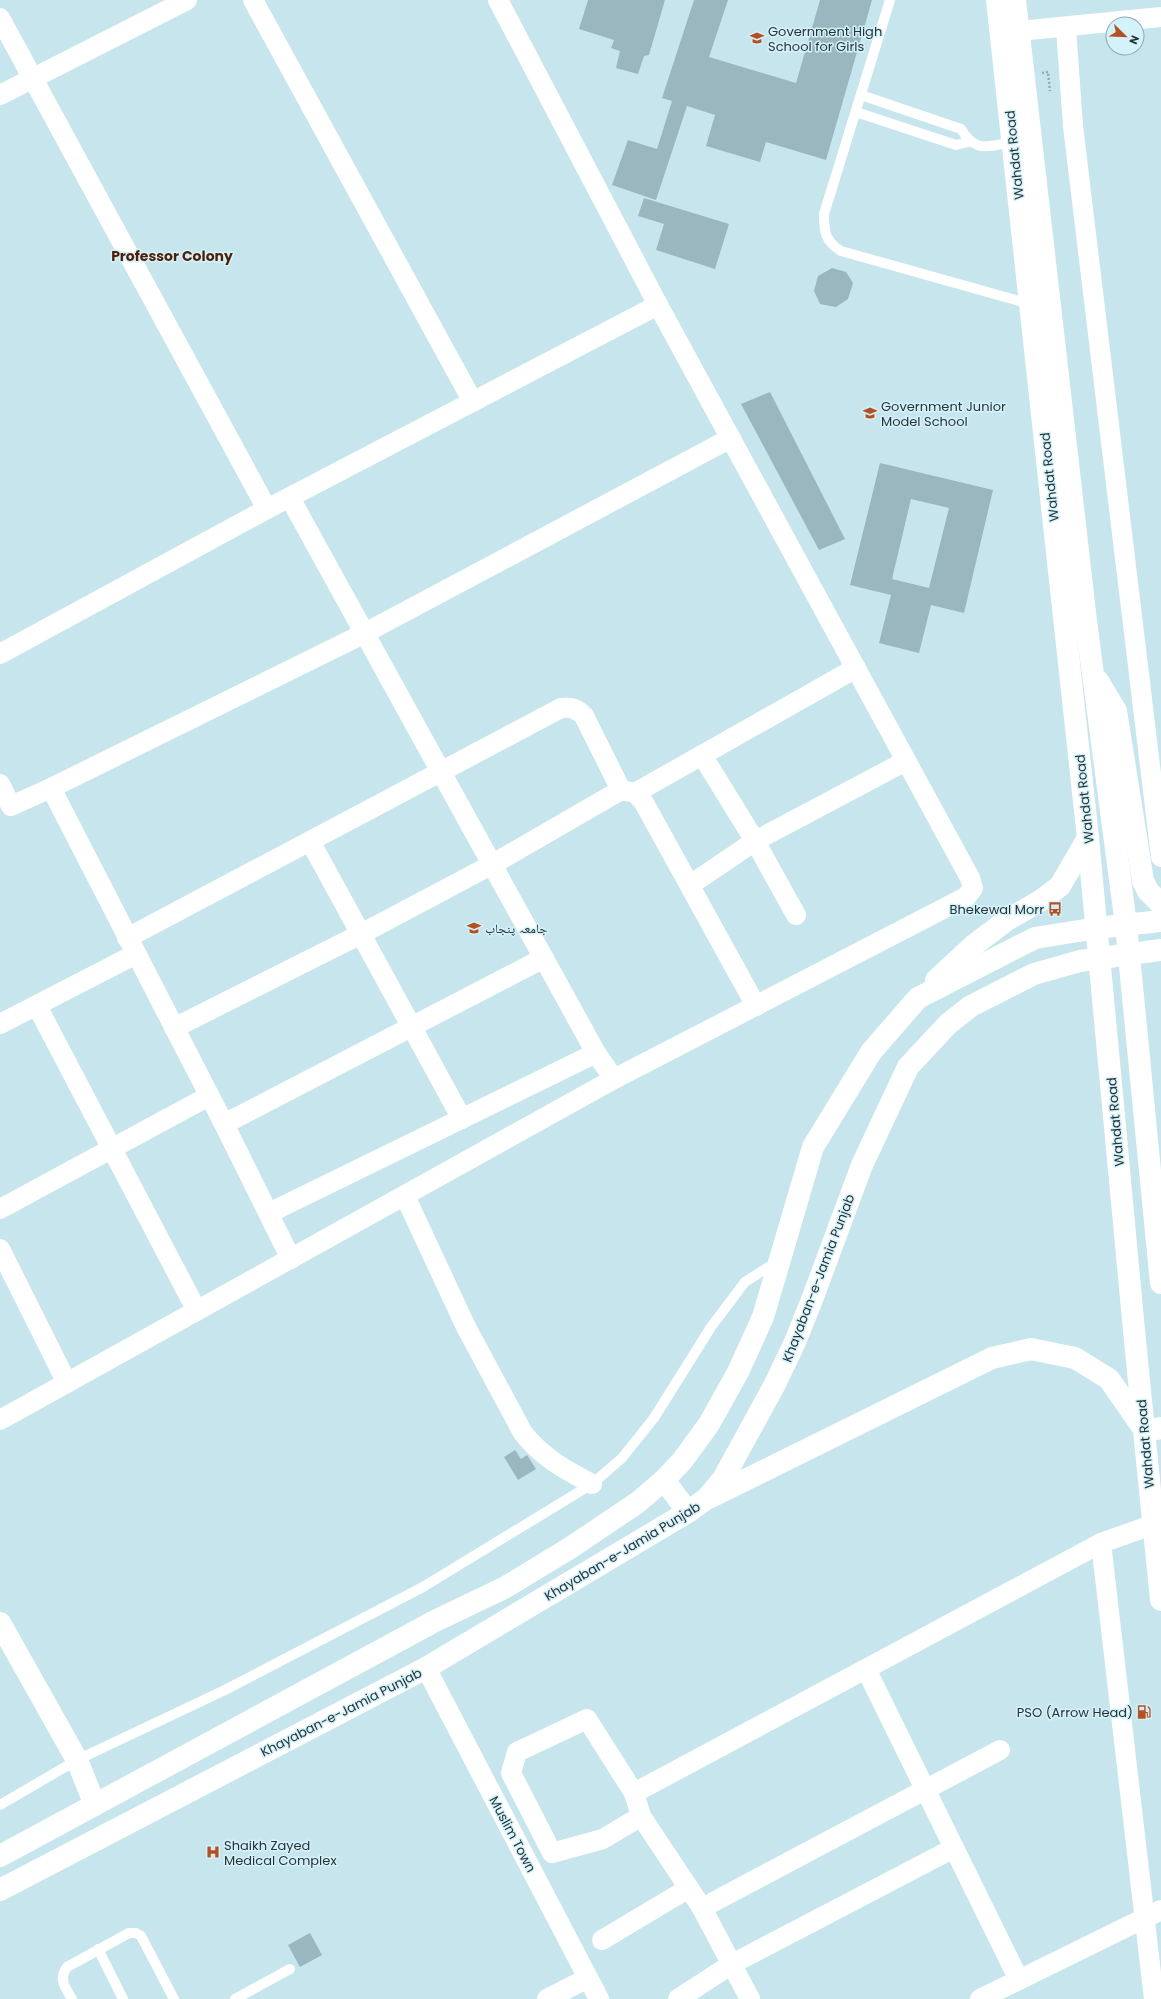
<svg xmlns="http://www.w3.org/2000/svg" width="1161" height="1999" font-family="Poppins,'Noto Naskh Arabic',sans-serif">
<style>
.building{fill:#9ab7bf;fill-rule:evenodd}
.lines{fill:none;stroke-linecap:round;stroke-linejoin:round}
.path{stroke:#92aab0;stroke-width:2.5;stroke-dasharray:2 2;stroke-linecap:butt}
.service{stroke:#fff;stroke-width:10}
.minor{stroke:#fff;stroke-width:20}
.tertiary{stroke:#fff;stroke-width:22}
.secondary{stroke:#fff;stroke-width:22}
.labels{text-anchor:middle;stroke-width:3;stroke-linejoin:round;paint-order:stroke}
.poi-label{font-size:13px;fill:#273336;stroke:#d4f2fa;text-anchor:start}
.street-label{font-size:13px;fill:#273336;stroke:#d4f2fa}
.neighbourhood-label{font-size:14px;font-weight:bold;fill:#4f1f08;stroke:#d4f2fa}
</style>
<rect width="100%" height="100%" fill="#c7e5ed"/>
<g class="building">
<path d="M588,0H665L649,55L644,56L638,74L616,68L620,51L611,48L614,40L579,29Z"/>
<path d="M694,0H728L709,57L796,83L820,0H872L826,160L766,142L760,162L706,146L715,115L687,106L656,200L612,185L628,140L657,149L672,101L662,98Z"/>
<path d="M644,198L729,224L715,269L656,250L664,224L638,216Z"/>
<path d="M832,268L846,272L853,283L848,299L836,307L820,304L814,291L818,276Z"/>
<path d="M770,392L845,539L819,550L741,404Z"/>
<path d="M880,463L993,490L964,613L931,605L919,653L879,643L891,595L850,585ZM911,499L949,508L929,588L892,579Z"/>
<path d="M515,1450L521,1459L527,1455L536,1469L518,1480L504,1457Z"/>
<path d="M310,1933L322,1955L300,1967L288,1945Z"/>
</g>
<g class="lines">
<path class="path" d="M1042,73L1048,72L1050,91"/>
<g class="service">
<path d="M890,0L824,214C824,232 825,241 841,251L1030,304"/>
<path d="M861,95L961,129C976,154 988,146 1013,142"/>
<path d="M856,112L956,145L968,142"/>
<path d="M0,1805L77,1760L225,1690L423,1587L592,1484L622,1458L654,1418L711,1327L745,1282L778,1261"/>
<path d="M98,1949L123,1999"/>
<path d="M72,1999C65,1987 58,1979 67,1967L129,1933H136L141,1936L174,1999"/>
<path d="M235,1999L290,1969"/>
</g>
<g class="minor">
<path d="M253,0L473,402"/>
<path d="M0,18L267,509"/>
<path d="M1066,28L1073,126L1161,857"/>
<path d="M1019,31L1161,17"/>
<path d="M0,95L187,0"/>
<path d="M290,498L596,1053L614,1079"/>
<path d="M0,654L267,509L658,305"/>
<path d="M702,755L755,841L796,915"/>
<path d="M0,784L11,806L51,788L365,633L731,438"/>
<path d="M51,788L224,1124L291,1259"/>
<path d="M635,793L856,668"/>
<path d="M310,841L462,1119"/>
<path d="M690,885L755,841L906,761"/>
<path d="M127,938L561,708C571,707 576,708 584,716L621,790"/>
<path d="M37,1006L197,1311"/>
<path d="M0,1024L136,954"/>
<path d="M174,1028L361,934L493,864L621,790L635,793L643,801L756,1006"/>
<path d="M224,1124L544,958"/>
<path d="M405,1196L466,1327L523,1433C543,1458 564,1469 592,1484"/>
<path d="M0,1209L209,1096"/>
<path d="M269,1213L596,1053"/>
<path d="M0,1249L67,1383"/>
<path d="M0,1420L614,1079L966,897L973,888L970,878L658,305L498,0"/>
<path d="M1101,1543L1154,1999"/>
<path d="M426,1668L599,1999"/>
<path d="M866,1669L1019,1980"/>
<path d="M634,1793L1101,1543L1152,1525"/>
<path d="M641,1816L603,1839L552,1853L511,1773L517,1752L587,1719L634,1793L641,1816L702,1908L750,1999"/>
<path d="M702,1908L1000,1750"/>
<path d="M602,1940L689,1888"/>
<path d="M547,1999L588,1978"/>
<path d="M678,1999L732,1964L954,1848"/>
<path d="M980,1999L1161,1910"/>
</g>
<path class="tertiary" d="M0,1623L77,1760L95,1805"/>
<g class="secondary">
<path d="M997,0L1088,838L1135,1341L1161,1600"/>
<path d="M1015,0L1086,621L1126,925L1161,1283"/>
<path d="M1098,681L1116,711L1143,881L1148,891L1161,904"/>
<path d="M936,980L974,945L1007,920L1040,901L1060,886L1088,838"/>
<path d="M664,1480L688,1512"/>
<path d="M711,1497L992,1358L1031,1349L1075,1358L1109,1379L1145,1431L1161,1428"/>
<path d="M0,1856L435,1621L504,1588L570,1548L637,1503L664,1480L682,1461L709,1424L738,1372L763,1317L813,1147L871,1052L918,998L1035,938L1097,928L1161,921"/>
<path d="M0,1890L426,1668L688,1512L706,1499L723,1479L774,1386L795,1342L813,1297L862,1165L908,1067L948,1024L971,1006L1034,974L1080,961L1161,950"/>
</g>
</g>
<defs>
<symbol id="school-bare" viewBox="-9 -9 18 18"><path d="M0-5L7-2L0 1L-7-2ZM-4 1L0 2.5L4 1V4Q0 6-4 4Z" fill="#b55022" stroke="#d4f2fa" stroke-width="2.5" paint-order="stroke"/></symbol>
<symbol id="bus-bare" viewBox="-9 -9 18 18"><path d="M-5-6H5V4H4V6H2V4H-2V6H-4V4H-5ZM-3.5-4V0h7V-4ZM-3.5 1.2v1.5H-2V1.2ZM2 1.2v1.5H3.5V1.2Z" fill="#b55022" stroke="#d4f2fa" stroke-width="2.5" paint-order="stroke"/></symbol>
<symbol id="university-bare" viewBox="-9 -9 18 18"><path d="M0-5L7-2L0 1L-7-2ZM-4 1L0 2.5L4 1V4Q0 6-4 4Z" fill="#b55022" stroke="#d4f2fa" stroke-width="2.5" paint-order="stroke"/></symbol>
<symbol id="fuel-bare" viewBox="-9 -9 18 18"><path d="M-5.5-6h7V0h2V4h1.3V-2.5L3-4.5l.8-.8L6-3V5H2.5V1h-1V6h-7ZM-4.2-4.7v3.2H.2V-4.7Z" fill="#b55022" stroke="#d4f2fa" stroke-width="2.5" paint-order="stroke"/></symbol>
<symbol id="hospital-bare" viewBox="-9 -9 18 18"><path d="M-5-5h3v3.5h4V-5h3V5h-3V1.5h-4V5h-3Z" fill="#b55022" stroke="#d4f2fa" stroke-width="2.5" paint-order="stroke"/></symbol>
</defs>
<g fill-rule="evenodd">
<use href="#school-bare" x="747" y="28" width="20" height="20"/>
<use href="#school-bare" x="860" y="403" width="20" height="20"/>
<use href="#bus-bare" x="1045" y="899" width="20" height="20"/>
<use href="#university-bare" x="464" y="918" width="20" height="20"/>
<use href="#fuel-bare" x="1134" y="1702" width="20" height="20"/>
<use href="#hospital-bare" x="203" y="1842" width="20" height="20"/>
</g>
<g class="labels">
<g class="poi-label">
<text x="768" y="36">Government High<tspan x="768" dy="15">School for Girls</tspan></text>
<text x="881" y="411">Government Junior<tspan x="881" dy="15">Model School</tspan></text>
<text x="1044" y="914" text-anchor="end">Bhekewal Morr</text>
<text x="485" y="933">جامعہ پنجاب</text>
<text x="1133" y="1717" text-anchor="end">PSO (Arrow Head)</text>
<text x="224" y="1850">Shaikh Zayed<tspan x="224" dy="15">Medical Complex</tspan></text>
</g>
<g class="street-label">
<text transform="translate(1014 155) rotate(-96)" y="5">Wahdat Road</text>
<text transform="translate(1049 477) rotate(-96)" y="5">Wahdat Road</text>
<text transform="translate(1084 799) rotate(-96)" y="5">Wahdat Road</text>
<text transform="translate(1115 1122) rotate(-95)" y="5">Wahdat Road</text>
<text transform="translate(818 1278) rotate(-69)" y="5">Khayaban-e-Jamia Punjab</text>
<text transform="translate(1145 1444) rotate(-95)" y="5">Wahdat Road</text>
<text transform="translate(622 1551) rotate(-31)" y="5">Khayaban-e-Jamia Punjab</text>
<text transform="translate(341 1712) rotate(-27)" y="5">Khayaban-e-Jamia Punjab</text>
<text transform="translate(513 1834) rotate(62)" y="5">Muslim Town</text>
</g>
<g class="neighbourhood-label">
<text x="172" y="261">Professor Colony</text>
</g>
</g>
<g transform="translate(1125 36) rotate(113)"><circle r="19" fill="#d4f2fa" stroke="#8fa6ac"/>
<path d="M0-3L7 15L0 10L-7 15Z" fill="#b55022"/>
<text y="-6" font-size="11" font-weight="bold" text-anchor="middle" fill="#273336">N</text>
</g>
</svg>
